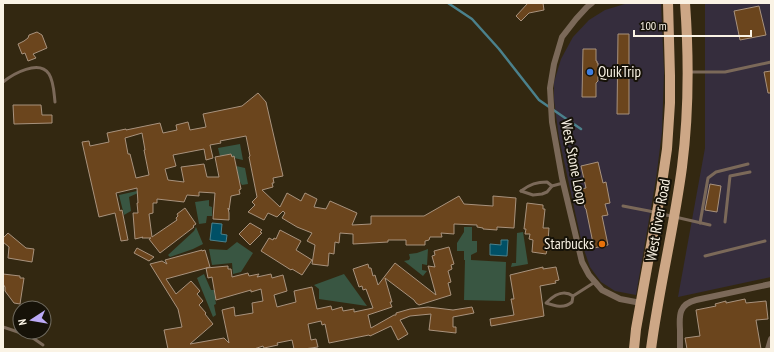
<svg xmlns="http://www.w3.org/2000/svg" width="774" height="352" font-family="'PT Sans Narrow',sans-serif">
<style>
.commercial{fill:#352d3d}
.green{fill:#395642}
.water{fill:#005066;stroke:#4b818c}
.lines{fill:none;stroke-linecap:round;stroke-linejoin:round}
.stream{stroke:#4b818c;stroke-width:2.5}
.building{fill:#6b451d;stroke:#a8927d;fill-rule:evenodd}
.lane{stroke:#7b6959;stroke-width:3}
.street{stroke:#7b6959;stroke-width:6}
.primary{stroke:#cda786;stroke-width:10}
.shop-dot{fill:#3f7fe0;stroke:#161208;stroke-width:1.5}
.food-dot{fill:#e8710a;stroke:#161208;stroke-width:1.5}
.labels{text-anchor:middle;stroke-width:4;stroke-linejoin:round;paint-order:stroke}
.poi-label{font-size:15px;fill:#faf3e5;stroke:#161208;text-anchor:start}
.street-label{font-size:15px;fill:#faf3e5;stroke:#161208}
</style>
<rect width="100%" height="100%" fill="#332811"/>
<g class="commercial">
<path d="M628,3H661L664,72L662,132L656,179L636,295L615,291L601,282L590,267L582,244L559,138L554,100V82L561,59L573,37L589,20L605,10Z"/>
<path d="M705,3H771V277L678,297L705,148Z"/>
</g>
<g class="green">
<path d="M240,144L243,160L234,158V156L232,157L231,154L220,156L218,148Z"/>
<path d="M236,166L245,168L248,184L242,185L239,180Z"/>
<path d="M137,191L138,193L129,197L131,211L124,215L119,195Z"/>
<path d="M209,200V206L212,207V216H207L206,223L199,224L195,202Z"/>
<path d="M196,227L203,244L193,249L170,257L168,255L194,231Z"/>
<path d="M464,227H472V241H477V252L471,255V260L506,262L505,301L464,300L465,260H464V251H457V243L464,232Z"/>
<path d="M523,232L528,264L511,267L512,263H516L517,233Z"/>
<path d="M237,242L253,253L241,272L233,274L232,263L212,265L209,249L227,250Z"/>
<path d="M428,249L427,265L422,264V270L427,271L423,276L404,261L409,260L410,258L409,254L417,253Z"/>
<path d="M204,274L211,290H214L216,304L214,305L216,315L213,317L197,278Z"/>
<path d="M344,274L367,306L319,299V289L314,285Z"/>
</g>
<g class="water">
<path d="M212,223L222,224L221,234L227,235L226,242L210,240Z"/>
<path d="M501,240H508L507,256L490,255V244L501,245Z"/>
</g>
<g class="lines">
<path class="stream" d="M448,3L472,19L499,49L539,100L581,129"/>
</g>
<g class="building">
<path d="M528,3H543L544,10L529,13L521,21L516,16Z"/>
<path d="M759,6L766,35L740,40L734,11Z"/>
<path d="M37,32L42,35L47,48L33,54L36,58L28,61L25,53L22,54L18,44L24,41L28,38L29,35Z"/>
<path d="M618,34H629V114H617Z"/>
<path d="M583,49H596V61H597V63H598V81L596,83V97H582Z"/>
<path d="M771,71V93H768L764,72Z"/>
<path d="M258,93L266,102L283,176L273,178L274,183H272L273,187L262,190L280,207L287,193L301,201L305,193L317,199L314,207L326,209L330,201L357,213L352,225L371,224V216H424L459,196L464,204L493,206V196L516,198L514,228L497,227V230L483,229V228L477,227V225L454,224V234L441,233L442,237H430L429,240L425,241V245H406V240H388V242L353,244V234L340,233L339,243L335,242L334,254L329,253L328,266L312,264L315,245L307,241L312,233L297,227L282,218L285,213L283,211L277,217L268,213L264,220L248,212L255,205L252,202L257,197L249,157L250,156L246,136L225,140L220,141L221,143L210,145L213,158L206,160L204,149L173,155L176,166L165,169L168,180L184,182L181,167L204,164L207,177H219L215,157L231,154L232,157L234,156L241,189L239,190L240,194L231,196L229,210L228,208L229,213V220L213,219L215,193L199,192V196L187,195L184,202L157,199V203H153V213L149,214L152,237L177,220L176,218L178,216L177,214L185,208L196,224L193,226L194,227L160,253L149,239L151,238H142L143,237L135,239L133,213H138L137,203H138L137,188L116,193L120,211L122,210L128,240L121,241L115,213L99,217L82,142L89,141L90,146L109,142L107,133L126,129V130L160,123L163,133L177,130L176,125L188,122L190,130L206,127L203,114L242,106ZM142,133L145,150H144L149,175L136,178L130,154H128L125,138Z"/>
<path d="M13,105H41L42,115H52V123L14,124Z"/>
<path d="M598,162L603,183L606,182L610,203L605,204L608,215L602,216L608,245L594,248L586,209L585,208L581,189L586,188L581,166Z"/>
<path d="M710,184L721,186L717,212L705,210Z"/>
<path d="M527,203L543,205V209H545L543,228H549L548,241H550L548,250H547L546,254L532,252L533,240L529,239L530,234H525L526,229H524Z"/>
<path d="M250,223L262,230L260,232L262,233L250,245L239,234Z"/>
<path d="M280,230L301,241L296,250L312,260L302,275L292,269L291,270L261,251L269,238L273,240L274,238L276,239Z"/>
<path d="M8,233L26,248L34,249L32,262L8,258L9,247L3,242V238Z"/>
<path d="M449,247L454,264L451,265L452,269L448,271L451,282L448,283L451,295L419,305L416,303L414,300L385,278L392,302H390L392,307L368,315L371,328L394,315H396V313L410,309L428,307L453,310L472,307L474,313L453,317V327H456V333L429,330L431,314L410,316L400,320L408,334L398,340L391,326L370,336L369,335L329,343L325,324L322,325L321,321L308,324L311,340L316,339L318,347L304,349H294L292,340L277,343L278,345L264,348L263,346L254,349H168L164,330L182,327L178,309L150,264L162,261L167,264L165,260L202,250V251L205,250L210,267L166,279L176,294L191,281L200,291L197,294L203,301L199,305L206,313L205,314L213,324L190,344L224,338L229,343L222,310L234,307L235,316L253,313L252,303L263,301L261,289L251,292V290L216,300L212,277L208,278L206,268L228,266V269H231L232,277L248,273L249,276L259,274L257,277L271,274L272,278L283,275L287,291L274,295L277,307L296,302L294,291L312,287L317,309L331,306L332,310L342,307L343,311L354,309V312L373,308L366,289L363,290L362,286L359,287L353,269L368,264L369,268H371L373,276L375,275L378,285L395,263L436,295L428,266L435,267L432,256L435,255L434,251Z"/>
<path d="M137,248L154,257L149,261L134,253Z"/>
<path d="M543,267V269L556,267L559,280L555,281L556,283L540,286L544,316L491,326L490,319L514,315L511,299H514L510,275Z"/>
<path d="M3,274L20,276V278H24L20,304L14,303L5,291V287L3,284Z"/>
<path d="M745,299L746,303L766,301L768,319L756,320L761,349H687L685,338L700,336L696,310L716,306L715,304L726,301V303Z"/>
</g>
<g class="lines">
<g class="lane">
<path d="M690,72H725L771,62"/>
<path d="M3,82C13,74 39,59 49,74C54,82 54,94 55,102"/>
<path d="M521,191L533,195L542,194L547,192L552,186L563,183"/>
<path d="M521,191C530,184 537,182 547,182L552,186"/>
<path d="M623,206L649,211L710,225"/>
<path d="M725,222L730,176L750,172"/>
<path d="M700,223L708,178L716,172L748,164"/>
<path d="M705,256L765,241"/>
<path d="M573,296C563,289 554,295 546,303C555,306 564,309 572,302L573,296L595,282"/>
<path d="M3,327L30,336L43,345"/>
</g>
<g class="street">
<path d="M592,3L587,7L576,19L562,37L554,64L550,88L552,122L562,178L582,262L589,275L602,290L620,299L641,303"/>
<path d="M680,349C680,343 680,336 680,330C679,315 679,304 696,300L771,284"/>
<path d="M768,349L771,339"/>
</g>
<g class="primary">
<path d="M634,349L636,329L661,190L667,149L670,103V76L668,3"/>
<path d="M651,349C659,288 674,228 682,167C689,112 689,58 685,3"/>
</g>
</g>
<circle class="shop-dot" cx="590" cy="72" r="4"/>
<circle class="food-dot" cx="602" cy="244" r="4"/>
<g class="labels">
<g class="poi-label">
<text x="598" y="77">QuikTrip</text>
<text x="594" y="249" text-anchor="end">Starbucks</text>
</g>
<g class="street-label">
<text transform="translate(574 162) rotate(79)" y="5">West Stone Loop</text>
<text transform="translate(658 220) rotate(-80)" y="5">West River Road</text>
</g>
</g>
<rect width="774" height="352" fill="none" stroke="#faf3e5" stroke-width="8"/>
<g transform="translate(32 320) rotate(258)"><circle r="19" fill="#161208" stroke="#716c60"/>
<path d="M0-3L7 15L0 10L-7 15Z" fill="#bcaaf6"/>
<text y="-6" font-size="11" font-weight="bold" text-anchor="middle" fill="#faf3e5">N</text>
</g>
<path d="M634 30v6h117v-6" fill="none" stroke="#faf3e5" stroke-width="2"/>
<text x="640" y="30" font-size="12" fill="#faf3e5" stroke="#161208" stroke-width="3" paint-order="stroke">100 m</text>
</svg>
